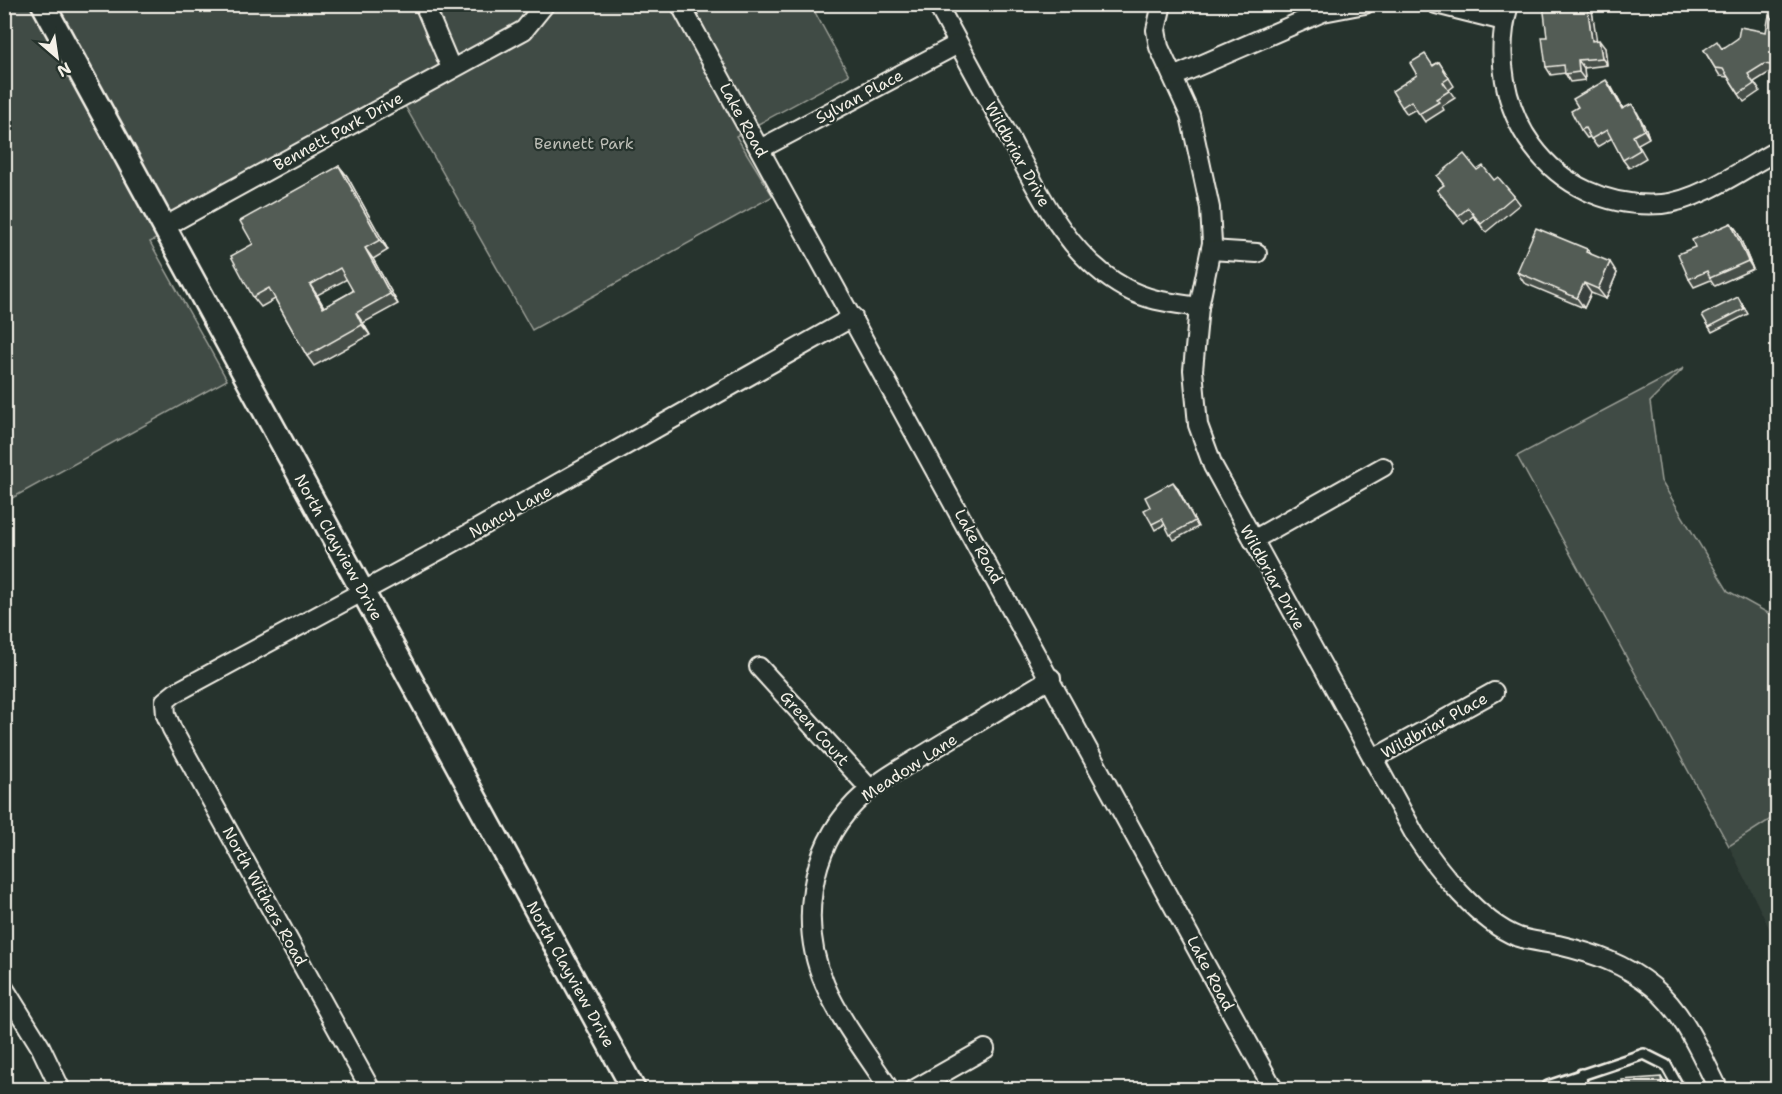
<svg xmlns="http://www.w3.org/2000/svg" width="1782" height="1094" font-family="'Shantell Sans',sans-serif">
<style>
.built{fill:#333f39}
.green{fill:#414b45;stroke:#9a9e96;stroke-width:1.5}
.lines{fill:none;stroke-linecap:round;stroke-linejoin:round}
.service-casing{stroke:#f4f1e8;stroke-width:14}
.minor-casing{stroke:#f4f1e8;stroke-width:22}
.tertiary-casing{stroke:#f4f1e8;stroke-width:27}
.service{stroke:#26332d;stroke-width:9}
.minor{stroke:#26332d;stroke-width:18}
.tertiary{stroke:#26332d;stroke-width:22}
.wall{fill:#474f49;stroke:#f4f1e8;stroke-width:1.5;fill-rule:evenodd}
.shaded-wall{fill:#39403c;stroke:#f4f1e8;stroke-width:1.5}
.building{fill:#525c55;stroke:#f4f1e8;stroke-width:1.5;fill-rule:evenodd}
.labels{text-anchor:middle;stroke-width:4.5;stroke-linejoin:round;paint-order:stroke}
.street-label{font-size:16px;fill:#f4f1e8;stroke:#26332d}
.park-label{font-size:16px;fill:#bebfb7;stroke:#26332d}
</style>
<rect width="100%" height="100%" fill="#26332d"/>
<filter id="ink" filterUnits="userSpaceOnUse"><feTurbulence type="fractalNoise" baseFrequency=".0167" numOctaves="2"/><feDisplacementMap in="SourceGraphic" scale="12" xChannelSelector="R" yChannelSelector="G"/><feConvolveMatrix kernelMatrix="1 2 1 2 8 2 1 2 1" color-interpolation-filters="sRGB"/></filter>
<g filter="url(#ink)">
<path class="built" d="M1777,815V944L1729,846Z"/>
<g class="green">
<path d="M5,5H811L849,75L736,136L773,196L532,330L405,106L150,242L227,380L5,502Z"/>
<path d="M1684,368L1650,402L1661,481L1728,591L1777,618V815L1729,846L1517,456Z"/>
</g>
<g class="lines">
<defs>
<g id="service">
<path d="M1581,1074L1582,1090"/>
<path d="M1546,1090L1548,1086L1644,1054L1666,1065L1680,1090"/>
</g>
<g id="minor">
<path d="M424,4L451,68"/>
<path d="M680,4L1274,1090"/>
<path d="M937,4C960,47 984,90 1007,133C1037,189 1066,256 1125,288C1148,301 1173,303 1199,307"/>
<path d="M1162,4L1156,30L1159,47L1190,115L1210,208L1212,243L1199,307L1193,370L1198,425L1213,466L1415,835C1437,869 1479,922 1518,937C1530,941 1545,942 1558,945C1593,953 1625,964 1653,987C1685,1014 1700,1053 1719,1090"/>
<path d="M1436,4L1504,21"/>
<path d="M1509,4C1480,108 1550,212 1662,204C1699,201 1745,168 1778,150"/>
<path d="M1173,77L1323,12L1365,4"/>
<path d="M760,149L958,44"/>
<path d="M164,227L524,30L545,4"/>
<path d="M1211,250L1257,253"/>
<path d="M1253,540L1383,467"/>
<path d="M759,667L870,789"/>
<path d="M1373,759L1494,692"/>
<path d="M4,988L40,1046L61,1090"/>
<path d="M371,1090L172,729L166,715L165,701L175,693L447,546L853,317"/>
<path d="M890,1090C868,1056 841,1022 825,985C799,925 809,850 855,803C877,781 904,767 930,751C970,727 1011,702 1051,678"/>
<path d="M913,1090L985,1049"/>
</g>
<path id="tertiary" d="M43,4L634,1090"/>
</defs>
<use href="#service" class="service-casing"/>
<use href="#minor" class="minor-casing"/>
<use href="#tertiary" class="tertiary-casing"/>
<use href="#service" class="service"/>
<use href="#minor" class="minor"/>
<use href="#tertiary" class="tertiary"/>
</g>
<g class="wall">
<path d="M1591,4L1596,40L1605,48L1607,65L1584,68L1585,80L1570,82L1565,73L1551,75L1546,67L1547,37Z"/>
<path d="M1778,27V73L1770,72L1754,82L1760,91L1744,102L1728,77L1720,76L1704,50L1722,48Z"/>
<path d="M1439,62L1454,86L1449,90L1455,98L1442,106L1444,110L1425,122L1416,109L1407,114L1402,107L1433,65Z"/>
<path d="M1612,88L1623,109L1637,112L1646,129L1649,138L1638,144L1646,158L1629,168L1623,160L1612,138L1597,147L1590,137L1587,138L1581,130Z"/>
<path d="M339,166L347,176L388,250L373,259L398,304L363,323L370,335L314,366L307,356L275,299L261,307L253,297V244ZM347,279L353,291L324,307L317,295Z"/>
<path d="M1477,170L1494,180L1514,196L1520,204L1486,232L1473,216L1464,224L1437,190L1444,185L1437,176Z"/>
<path d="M1731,223L1737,231L1753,269L1715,286L1711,280L1694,287L1689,279L1695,247Z"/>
<path d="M1587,249L1591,254L1617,273L1606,299L1591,293L1584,308L1524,283L1517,272Z"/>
<path d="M1738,297L1748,314L1712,332L1709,327Z"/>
<path d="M1177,487L1198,527L1174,540L1165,524L1155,530L1152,524L1150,507Z"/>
</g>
<g class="shaded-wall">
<path d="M1587,4H1591L1598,49L1592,41Z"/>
<path d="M1599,40L1605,48L1607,65L1602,58Z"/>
<path d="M1578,60L1584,68L1585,80L1579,72Z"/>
<path d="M1606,80L1612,88L1628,117L1622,109Z"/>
<path d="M1632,104L1646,129L1649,138L1644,130Z"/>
<path d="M339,166L347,176L388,250L380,240Z"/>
<path d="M1731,223L1737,231L1753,269L1748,261Z"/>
<path d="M365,248L373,259L398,304L390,294Z"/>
<path d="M1610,262L1617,273L1606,299L1598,289Z"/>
<path d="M1584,283L1591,293L1584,308L1577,298Z"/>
<path d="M310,285L317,295L330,318L323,308Z"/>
<path d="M356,313L363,323L370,335L362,325Z"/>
<path d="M1173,482L1177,487L1198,527L1195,521Z"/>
<path d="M1661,1077L1666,1085L1667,1089H1662Z"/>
</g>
<g class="building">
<path d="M1543,4H1587L1592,41L1599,40L1602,58L1578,60L1579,72L1565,74L1564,65L1546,67L1542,37H1547Z"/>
<path d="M1769,15L1778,27V66L1764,64L1748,74L1754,84L1739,94L1723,69L1715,68L1704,50L1717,41L1722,49L1738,38L1740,27L1766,32Z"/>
<path d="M1425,54L1433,66L1439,62L1449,78L1443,82L1449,91L1436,99L1439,102L1419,114L1411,101L1402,107L1392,91L1417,75L1410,63Z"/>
<path d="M1606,80L1622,109L1632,104L1641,121L1644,130L1633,136L1640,150L1623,160L1607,130L1591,139L1585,128L1581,130L1571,111L1578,107L1573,99Z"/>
<path d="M1464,154L1477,170L1483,166L1494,180L1498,177L1514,196L1481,224L1468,208L1458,216L1437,190L1444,185L1437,176Z"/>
<path d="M339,166L380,240L365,248L390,294L356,313L362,325L307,356L269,288L253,297L231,256L253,244L240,221ZM340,268L353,291L323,308L310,285Z"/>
<path d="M1731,223L1748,261L1710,278L1707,271L1689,279L1678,254L1695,247L1692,240Z"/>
<path d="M1536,228L1587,249L1586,252L1610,262L1598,289L1584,283L1577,298L1517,272Z"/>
<path d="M1738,297L1744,309L1709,327L1702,315Z"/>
<path d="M1173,482L1195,521L1170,535L1162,519L1152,524L1144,510L1150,507L1145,497Z"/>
<path d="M1661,1077L1662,1089H1623L1622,1080Z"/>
</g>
</g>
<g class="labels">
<g class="street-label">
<text transform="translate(859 96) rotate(-28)" y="6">Sylvan Place</text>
<text transform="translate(744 120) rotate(61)" y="6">Lake Road</text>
<text transform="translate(338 131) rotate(-29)" y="6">Bennett Park Drive</text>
<text transform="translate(1018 154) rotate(61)" y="6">Wildbriar Drive</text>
<text transform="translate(510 511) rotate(-29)" y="6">Nancy Lane</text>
<text transform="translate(979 546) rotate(61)" y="6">Lake Road</text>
<text transform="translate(339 547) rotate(61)" y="6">North Clayview Drive</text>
<text transform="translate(1273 577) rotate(61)" y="6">Wildbriar Drive</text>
<text transform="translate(1434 725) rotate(-29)" y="6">Wildbriar Place</text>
<text transform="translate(815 728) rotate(48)" y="6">Green Court</text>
<text transform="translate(909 767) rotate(-33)" y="6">Meadow Lane</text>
<text transform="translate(265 896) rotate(61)" y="6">North Withers Road</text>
<text transform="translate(1211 973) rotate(62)" y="6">Lake Road</text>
<text transform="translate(571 974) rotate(61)" y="6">North Clayview Drive</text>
</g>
<g class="park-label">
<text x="584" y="149">Bennett Park</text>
</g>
</g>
<rect width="1782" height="1094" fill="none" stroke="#26332d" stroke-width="24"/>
<rect x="12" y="12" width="1758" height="1070" fill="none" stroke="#f4f1e8" stroke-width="2" filter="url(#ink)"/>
<g transform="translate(57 57) rotate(151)" stroke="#26332d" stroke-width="4.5" paint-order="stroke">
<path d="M0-4.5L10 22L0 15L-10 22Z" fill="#f4f1e8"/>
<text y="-9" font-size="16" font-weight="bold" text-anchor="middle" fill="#f4f1e8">N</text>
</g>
</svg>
